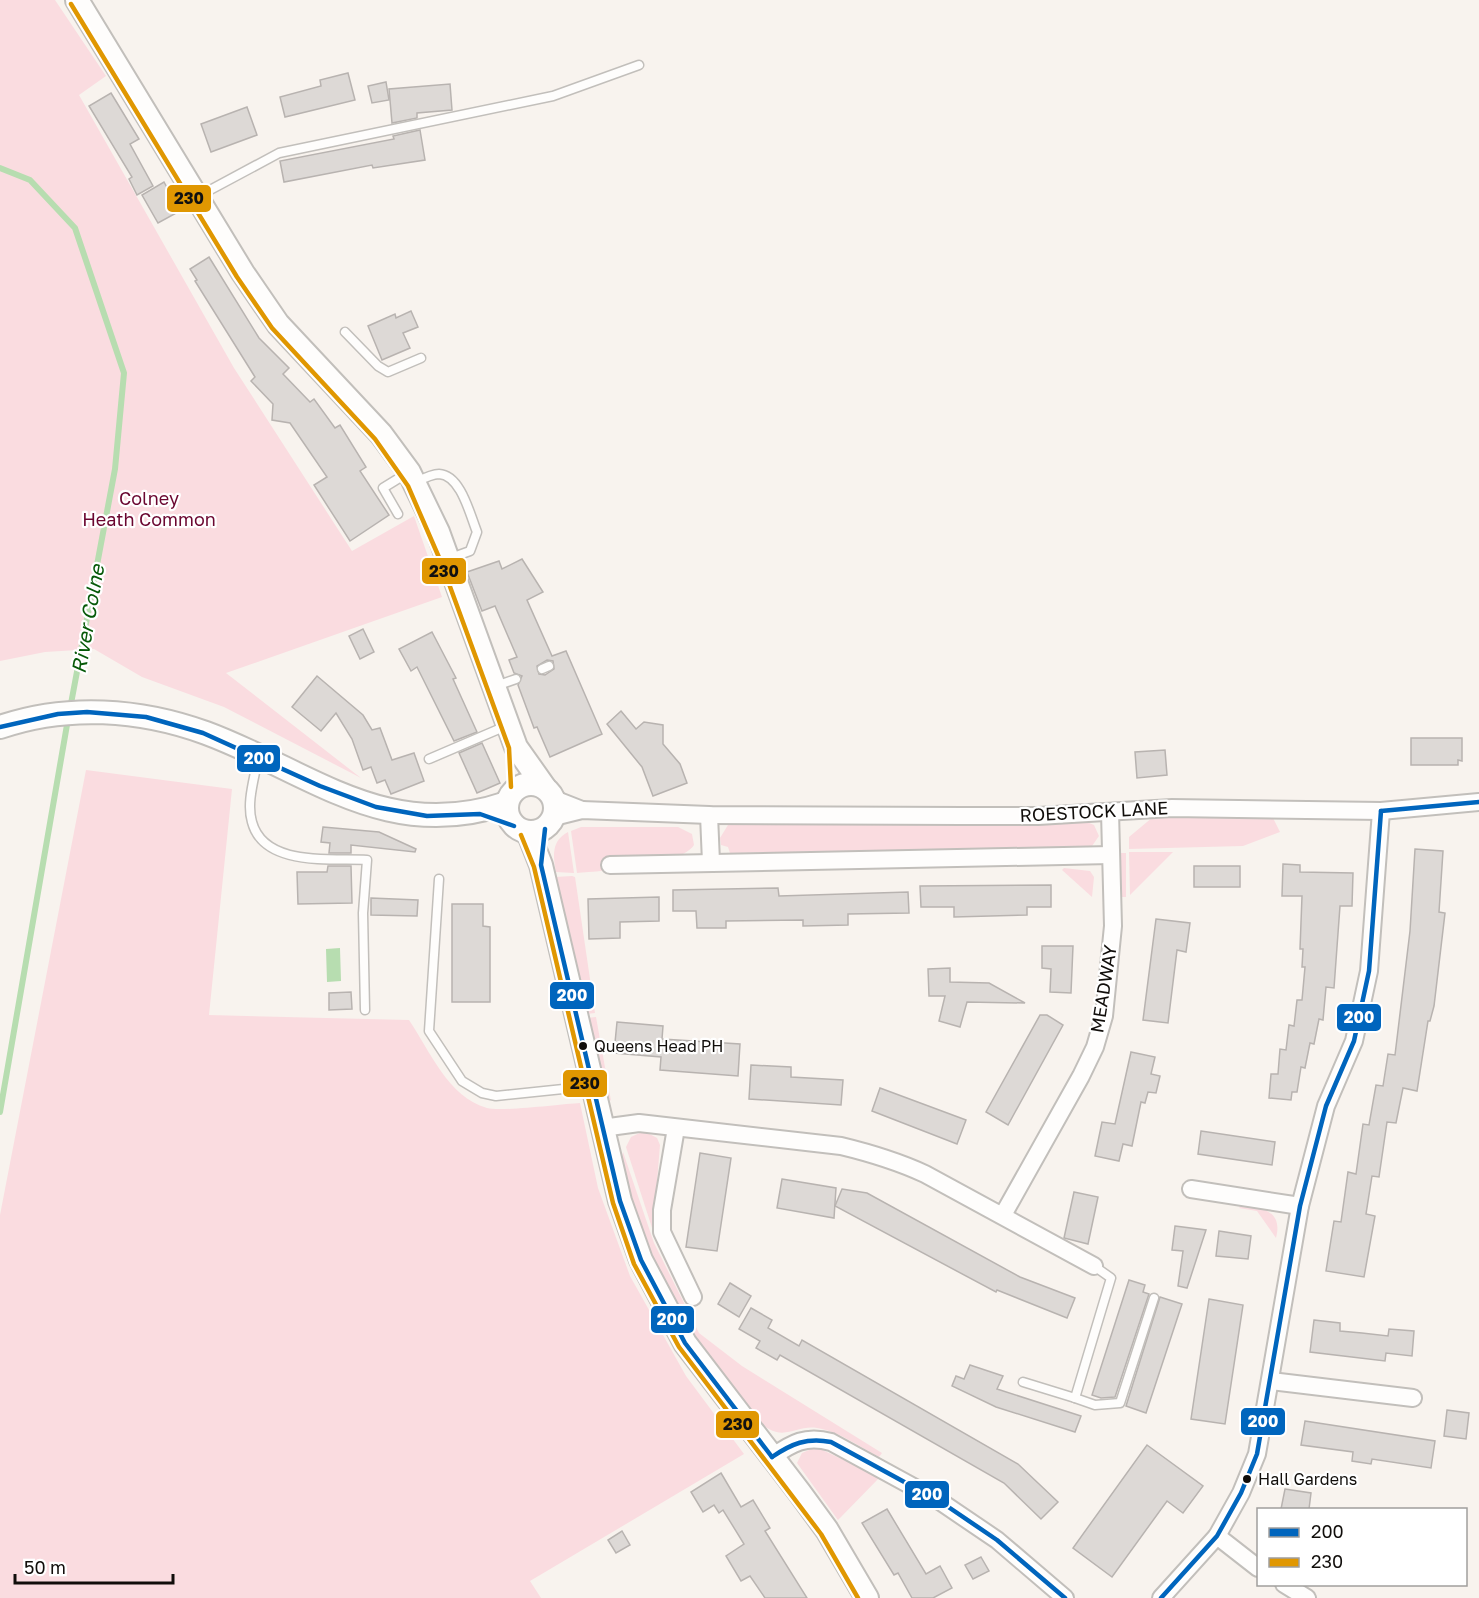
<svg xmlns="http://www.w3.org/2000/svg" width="1479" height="1598" font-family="'Golos Text',sans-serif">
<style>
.green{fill:#fadce0}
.water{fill:#b7ddb0}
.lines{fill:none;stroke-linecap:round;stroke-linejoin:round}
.stream{stroke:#b7ddb0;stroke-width:6}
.building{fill:#ddd9d6;stroke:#b8b3b0;stroke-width:1.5;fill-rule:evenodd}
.lane-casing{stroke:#c2bfbb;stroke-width:11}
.street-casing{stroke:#c2bfbb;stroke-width:20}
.secondary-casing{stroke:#c2bfbb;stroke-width:26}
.lane{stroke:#fefdfc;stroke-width:8}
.street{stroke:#fefdfc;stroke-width:16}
.secondary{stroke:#fefdfc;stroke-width:22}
.bus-1-casing{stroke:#fff;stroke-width:9}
.bus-2-casing{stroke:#fff;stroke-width:9}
.bus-1{stroke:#0065bd;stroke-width:4.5}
.bus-2{stroke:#e09701;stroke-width:4.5}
.bus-dot{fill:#110e0b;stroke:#fff;stroke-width:2}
.labels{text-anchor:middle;stroke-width:4.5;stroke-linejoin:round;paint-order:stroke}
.bus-label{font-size:16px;fill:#110e0b;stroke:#fff;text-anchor:start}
.park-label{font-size:18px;fill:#6a0630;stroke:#fff}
.street-label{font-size:18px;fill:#110e0b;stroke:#fff}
.water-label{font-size:20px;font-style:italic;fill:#065908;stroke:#fff}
.line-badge{stroke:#fff;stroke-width:2}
.badge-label{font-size:16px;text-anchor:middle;font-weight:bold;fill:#fff}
.pale-badge-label{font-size:16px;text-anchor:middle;font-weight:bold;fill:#111}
</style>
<rect width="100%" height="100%" fill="#f8f3ee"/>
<g class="green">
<path d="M0,0H55L106,76L79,95L234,368L352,551L414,516L442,597L226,673L361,778L224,707L142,677L94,649L45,652L0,661Z"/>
<path d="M86,770L232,789L209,1015L409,1020C430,1051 448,1097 487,1108C501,1112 561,1104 580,1103L598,1188L630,1276L686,1376L744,1454L530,1581L541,1598H0V1215Z"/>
<path d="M1153,817L1273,818L1280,832L1243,846L1129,849V837Z"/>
<path d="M1087,822L1094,825L1099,836L1092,846L1082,847L730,853L728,847L721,845L720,838L728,825L736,823Z"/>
<path d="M581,827H678L692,834L694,845C680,866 604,871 577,873L571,831Z"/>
<path d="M568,832L574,873L556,872C553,856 551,841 568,832Z"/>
<path d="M1129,852H1173L1130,895Z"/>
<rect x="1119" y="853" width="7" height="44"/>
<path d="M1064,868L1090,871L1094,877L1092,897L1062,870Z"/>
<path d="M572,876L575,877L595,1013L586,1014L555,877Z"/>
<path d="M596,1017L611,1101L607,1096L587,1018Z"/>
<path d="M644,1131L657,1138L660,1145L653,1231L626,1147L631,1137Z"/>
<path d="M623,1152L654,1243L699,1333L742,1366L882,1453L879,1457C860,1447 838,1431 817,1428C799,1425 786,1439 769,1429C754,1422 745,1405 735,1392C688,1332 651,1270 630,1196C626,1182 619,1167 623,1152Z"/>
<path d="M1242,1205C1263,1207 1283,1212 1276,1238L1257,1211L1239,1208Z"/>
<path d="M816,1447L880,1477L838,1520L797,1463L802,1453Z"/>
</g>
<path class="water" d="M340,948L341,981L327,982L326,949Z"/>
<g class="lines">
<g class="stream">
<path d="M0,168L30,180L75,228L124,373L115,469L70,709"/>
<path d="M0,1112L68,719"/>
</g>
</g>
<g class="building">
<path d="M348,73L355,100L285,117L280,97L321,86L320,80Z"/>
<path d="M386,82L389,100L372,103L368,86Z"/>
<path d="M450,84L452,110L417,113V118L392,123L389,89Z"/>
<path d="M111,93L139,139L130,144L153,186L137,195L129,179L132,177L89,106Z"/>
<path d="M247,107L257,135L211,152L201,124Z"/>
<path d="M420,130L425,160L373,168L372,165L284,182L280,161L394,139L393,136Z"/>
<path d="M164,182L180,211L158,223L142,195Z"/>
<path d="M209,257L259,338L289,368L283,374L310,402L314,399L335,428L340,425L366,467L360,471L389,515L350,541L314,485L327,477L290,423L272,420L273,404L251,381L255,377L195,281L197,280L190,269Z"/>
<path d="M411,311L418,327L403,333L410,348L382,360L368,326L395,314L396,318Z"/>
<path d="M522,559L543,592L527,600L552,656L566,651L602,734L550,757L537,727L534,728L518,685L522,676L514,673L509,660L517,657L495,606L482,611L467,572L499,561L502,569ZM547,660L553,661L554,669L545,675L539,674L537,666Z"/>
<path d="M363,629L374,652L360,659L349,636Z"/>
<path d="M432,632L456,678L453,679L477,732L454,741L417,667L411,671L399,649Z"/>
<path d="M317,676L363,715L372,730L380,728L392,760L414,753L424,781L391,794L385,780L377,783L371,767L363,770L352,739L336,713L321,731L292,707Z"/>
<path d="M621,711L636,729L644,722L663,725V744L680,764L687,783L653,796L642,767L607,724Z"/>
<path d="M1411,738H1462V761L1458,760V765H1411Z"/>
<path d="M482,743L500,783L477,793L459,753Z"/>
<path d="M1165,750L1167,775L1137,778L1135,752Z"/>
<path d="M323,827L379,832L416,849L415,852L351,845V853H329L330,843L321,842Z"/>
<path d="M1415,849L1443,851L1439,912L1445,913L1434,1006L1430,1021H1428L1417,1091L1403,1088L1396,1123L1387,1122L1379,1177L1372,1176L1366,1214L1375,1216L1364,1277L1326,1271L1334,1221L1341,1222L1348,1172L1356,1174L1363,1124L1369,1125L1376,1085L1383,1086L1388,1054L1395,1055L1410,931Z"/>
<path d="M1283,864L1300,865V872L1353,873L1352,906H1340L1334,988L1326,987L1323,1020L1319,1019L1314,1044L1310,1043L1305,1068L1301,1067L1297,1092H1292L1291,1100L1269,1098L1271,1074H1278L1280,1049L1286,1050L1289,1025L1294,1026L1297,1000H1302L1305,967H1302L1303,949H1300L1302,896H1282Z"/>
<path d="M328,866H351L352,903L298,904L297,872H327Z"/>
<rect x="1194" y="866" width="46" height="21"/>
<path d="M1051,885V907H1027V915L954,917V907H921L920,886Z"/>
<path d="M778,888L779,896L908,892L909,913L848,914V925L803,926V920L726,921V928H697L696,911H673V890Z"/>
<path d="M659,897V921L620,922V938L589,939L588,899Z"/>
<path d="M371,898L418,900L417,916L371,915Z"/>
<path d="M452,904H483V926L490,927V1002H452Z"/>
<path d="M1156,919L1190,923L1186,952L1177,950L1168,1023L1143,1020Z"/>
<path d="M1042,946H1073L1071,993L1050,992L1051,969L1042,968Z"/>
<path d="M950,968V982L989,983L1025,1003L967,1002L960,1027L939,1021L945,996H929L928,969Z"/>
<path d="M351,992L352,1009L329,1010V993Z"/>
<path d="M1040,1015H1047L1063,1025L1008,1125L986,1112Z"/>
<path d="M617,1022L663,1026L662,1039L740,1044L738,1076L660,1070L661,1057L614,1053Z"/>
<path d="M1131,1052L1155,1057L1151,1074L1160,1076L1156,1093L1148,1092L1145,1103L1141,1102L1132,1146L1123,1144L1119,1161L1095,1156L1102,1122L1115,1124Z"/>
<path d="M751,1065L791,1067V1077L843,1080L841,1105L749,1099Z"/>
<path d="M880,1088L966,1120L957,1144L872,1111Z"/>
<path d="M1201,1131L1275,1142L1272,1165L1198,1154Z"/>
<path d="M700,1153L731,1158L717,1251L686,1247Z"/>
<path d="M782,1179L836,1188L834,1218L777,1208Z"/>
<path d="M842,1189L867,1193L1020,1277L1075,1298L1067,1318L997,1290L996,1292L835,1206Z"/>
<path d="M1074,1192L1098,1197L1088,1244L1064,1238Z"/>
<path d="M1175,1226L1206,1230L1187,1288L1178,1286L1183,1251L1172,1250Z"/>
<path d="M1219,1231L1251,1236L1248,1259L1216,1256Z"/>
<path d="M1129,1280L1145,1285L1143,1292L1149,1294L1115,1397L1101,1398L1092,1395Z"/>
<path d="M730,1283L751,1296L739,1317L718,1304Z"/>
<path d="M1160,1297L1182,1304L1146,1413L1126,1406Z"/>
<path d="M1209,1299L1243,1305L1225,1424L1191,1419Z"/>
<path d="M751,1308L772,1320L768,1328L799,1346L802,1340L1018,1464L1058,1502L1041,1519L1004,1483L780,1355L777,1360L756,1348L760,1341L739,1329Z"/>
<path d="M1314,1320L1340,1323V1331L1362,1333L1388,1336L1389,1329L1414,1331L1412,1356L1386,1353L1385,1361L1310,1352Z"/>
<path d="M970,1365L1003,1376L997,1389L1081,1416L1075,1432L996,1407L952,1386L956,1376L964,1379Z"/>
<path d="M1447,1410L1469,1413L1466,1439L1444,1436Z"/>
<path d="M1305,1421L1435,1441L1431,1468L1372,1459L1371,1464L1352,1461L1353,1452L1301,1445Z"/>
<path d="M1147,1445L1203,1486L1183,1513L1167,1501L1112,1577L1073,1548Z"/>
<path d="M721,1473L741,1507L753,1500L770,1528L765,1531L807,1598H765L750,1576L741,1581L726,1556L744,1544L723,1510L719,1513L714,1505L703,1512L691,1492Z"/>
<path d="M1285,1489L1311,1493L1309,1509H1281Z"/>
<path d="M887,1509L926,1574L940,1566L952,1588L933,1598H912L898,1573L894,1575L862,1523Z"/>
<path d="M622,1531L630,1545L616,1553L608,1540Z"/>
<path d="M981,1557L989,1571L973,1579L965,1565Z"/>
</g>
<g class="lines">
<defs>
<g id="lane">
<path d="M197,197L279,153L553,96L639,65"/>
<path d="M345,332L378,366L388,372L421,358"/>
<path d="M416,482C422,479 432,474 439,474C461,475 470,515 477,532L470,551L448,559"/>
<path d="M398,514L383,488L409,472"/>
<path d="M542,669L549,666"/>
<path d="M496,686L516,679"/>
<path d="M258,757C255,777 246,802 252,822C264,867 331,858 367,860L363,913L365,1010"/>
<path d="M429,759L506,726"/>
<path d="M439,879L429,1031L462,1081L482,1093L496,1096L592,1086"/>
<path d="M1094,1266L1111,1278L1075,1398L1095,1405L1120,1403L1154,1298"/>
<path d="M1023,1382L1075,1398"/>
</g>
<g id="street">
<path d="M554,799L582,810"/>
<path d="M709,815L711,862"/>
<path d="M554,817L582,810L709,815L963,816H1038L1172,808L1381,811L1479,802"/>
<path d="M610,865L1111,855"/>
<path d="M602,1128L639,1123L841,1146C870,1153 897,1161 925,1174L1094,1266"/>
<path d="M676,1128L662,1210V1232L693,1297"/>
<path d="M1191,1189L1300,1206"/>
<path d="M1003,1215L1081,1076L1095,1047L1104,1016L1113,926L1110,812"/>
<path d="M1271,1381L1413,1398"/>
<path d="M772,1457C792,1443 806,1435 831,1442L941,1502L997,1540L1065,1598"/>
<path d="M1217,1536L1258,1568"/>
<path d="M1284,1584L1307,1598"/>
<path d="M1161,1598L1217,1536L1241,1493L1257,1454L1300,1206L1326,1106L1354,1041L1369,971L1381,811"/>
</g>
<g id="secondary">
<path d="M77,0L243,273L278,324L381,434L409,472L438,532L516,747L545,788"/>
<path d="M0,727C67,704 140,709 206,733C311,772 387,844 507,803"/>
<circle cx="531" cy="808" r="24"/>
<path d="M528,832L541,865L620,1201L641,1260L685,1343L800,1493L827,1530L867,1598"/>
</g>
</defs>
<use href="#lane" class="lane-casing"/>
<use href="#street" class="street-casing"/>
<use href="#secondary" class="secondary-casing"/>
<use href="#lane" class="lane"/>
<use href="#street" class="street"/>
<use href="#secondary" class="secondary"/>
<defs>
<g id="bus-1">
<path d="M0,727L58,714L87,712L146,717L203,733L320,786L376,807L427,816L480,814L514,826"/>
<path d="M1381,811L1479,802"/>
<path d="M545,829L541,865L620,1201L641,1260L685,1343L772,1457"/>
<path d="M772,1457C791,1444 807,1437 831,1442L941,1502L997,1540L1065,1598"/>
<path d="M1161,1598L1217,1536L1241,1493L1257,1454L1300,1206L1326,1106L1354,1041L1369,971L1381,811"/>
</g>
<g id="bus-2">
<path d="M71,4L237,277L272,328L375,439L408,486L441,562L509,748L511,787"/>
<path d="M521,835L534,867L613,1203L634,1264L679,1347L821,1534L858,1598"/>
</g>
</defs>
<use href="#bus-1" class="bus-1-casing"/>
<use href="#bus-2" class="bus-2-casing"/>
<use href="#bus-1" class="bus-1"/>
<use href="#bus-2" class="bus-2"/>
</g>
<g class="bus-dot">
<circle cx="583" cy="1046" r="5"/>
<circle cx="1247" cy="1479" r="5"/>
</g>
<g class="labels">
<g class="bus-label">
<text x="594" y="1052">Queens Head PH</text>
<text x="1258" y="1485">Hall Gardens</text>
</g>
<g class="park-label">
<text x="149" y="505">Colney<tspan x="149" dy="21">Heath Common</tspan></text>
</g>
<g class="street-label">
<text transform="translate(1094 812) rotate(-3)" y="6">ROESTOCK LANE</text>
<text transform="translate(1104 989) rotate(-81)" y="6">MEADWAY</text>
</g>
<g class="water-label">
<text transform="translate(88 619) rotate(-80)" y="7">River Colne</text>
</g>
</g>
<g class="line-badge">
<rect x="166" y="184" width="46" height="29" rx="6" fill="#e09701"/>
<rect x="421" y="557" width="46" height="28" rx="6" fill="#e09701"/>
<rect x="236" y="744" width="45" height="29" rx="6" fill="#0065bd"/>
<rect x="549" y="981" width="46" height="29" rx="6" fill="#0065bd"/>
<rect x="1336" y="1003" width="46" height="29" rx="6" fill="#0065bd"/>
<rect x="562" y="1069" width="46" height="29" rx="6" fill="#e09701"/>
<rect x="650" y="1305" width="45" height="29" rx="6" fill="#0065bd"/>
<rect x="1240" y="1407" width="46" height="29" rx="6" fill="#0065bd"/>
<rect x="715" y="1410" width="45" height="29" rx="6" fill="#e09701"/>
<rect x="904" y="1480" width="46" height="29" rx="6" fill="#0065bd"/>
</g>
<g class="badge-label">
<text x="259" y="764">200</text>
<text x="572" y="1001">200</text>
<text x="1359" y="1023">200</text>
<text x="672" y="1325">200</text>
<text x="1263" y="1427">200</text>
<text x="927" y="1500">200</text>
</g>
<g class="pale-badge-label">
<text x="189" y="204">230</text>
<text x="444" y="577">230</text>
<text x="585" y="1089">230</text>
<text x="738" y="1430">230</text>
</g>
<rect x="1257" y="1508" width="210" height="78" fill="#ffffff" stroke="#a09f9d" stroke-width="1.5"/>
<rect x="1269" y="1528" width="30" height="9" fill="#0065bd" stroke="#a09f9d" stroke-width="1.5"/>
<text x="1311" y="1538" font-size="18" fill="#110e0b">200</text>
<rect x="1269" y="1558" width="30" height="9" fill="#e09701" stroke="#a09f9d" stroke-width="1.5"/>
<text x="1311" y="1568" font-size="18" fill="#110e0b">230</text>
<path d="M15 1574v9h158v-9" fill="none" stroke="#110e0b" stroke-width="3"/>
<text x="24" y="1574" font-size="18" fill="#110e0b" stroke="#ffffff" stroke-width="4.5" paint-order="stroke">50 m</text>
</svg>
